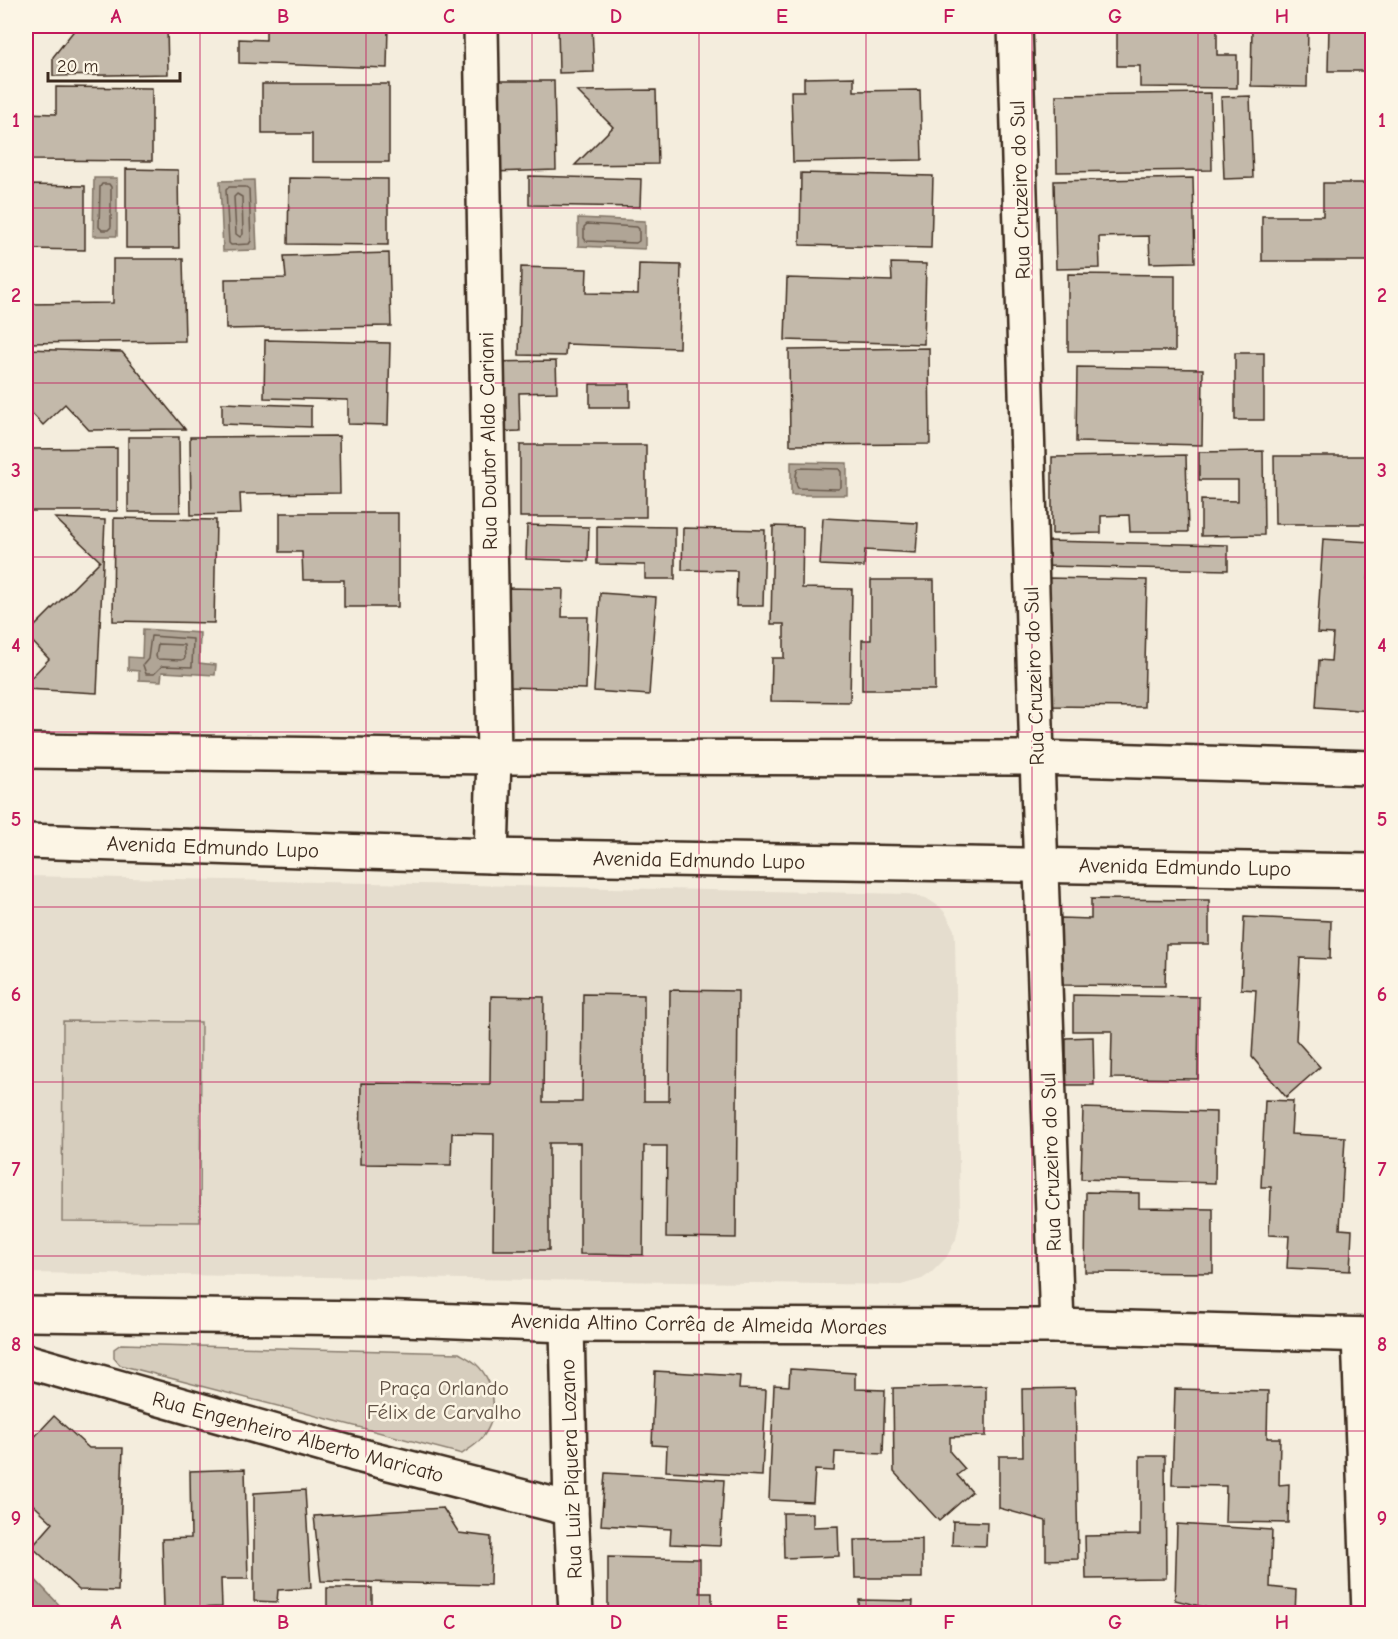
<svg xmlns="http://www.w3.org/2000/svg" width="1398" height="1639" font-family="'Comic Neue',sans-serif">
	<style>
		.built { fill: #e5ddce }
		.green { fill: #d6cdbd; stroke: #887c6e; stroke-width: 1.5 }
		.water { fill: #b0a596; stroke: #817466; stroke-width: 1.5 }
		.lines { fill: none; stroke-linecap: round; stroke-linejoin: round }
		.shore { stroke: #6a5b4e; stroke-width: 1.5 }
		.building { fill: #c3b9aa; stroke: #3b2a1e; stroke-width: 1.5 }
		.minor-casing { stroke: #3b2a1e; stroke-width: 38 }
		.minor { stroke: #fcf5e5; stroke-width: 33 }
		.grid { fill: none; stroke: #c2185b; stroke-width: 1.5; stroke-opacity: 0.55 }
		.labels { text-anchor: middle; stroke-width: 5; stroke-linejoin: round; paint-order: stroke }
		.street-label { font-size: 21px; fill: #3b2a1e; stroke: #fcf5e5 }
		.park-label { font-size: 21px; fill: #625346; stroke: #fcf5e5 }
		.neatline { fill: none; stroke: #c2185b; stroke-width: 2 }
		.grid-label { font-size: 20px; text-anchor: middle; font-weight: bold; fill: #c2185b }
	</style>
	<rect width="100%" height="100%" fill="#f4eddd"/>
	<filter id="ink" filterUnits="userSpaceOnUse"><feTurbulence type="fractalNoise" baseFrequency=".0167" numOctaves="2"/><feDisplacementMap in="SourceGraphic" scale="12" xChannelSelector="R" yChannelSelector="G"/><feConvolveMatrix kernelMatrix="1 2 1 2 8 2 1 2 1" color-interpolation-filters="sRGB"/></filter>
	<g filter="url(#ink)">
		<!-- built -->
		<path class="built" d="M26 876 909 894 926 898 940 907 946 914 954 930 955 938 960 1218 956 1239 946 1258 931 1273 922 1279 901 1285 26 1273Z"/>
		<!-- green -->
		<g class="green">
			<path d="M63 1021 201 1022 200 1222 62 1221Z"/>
			<path d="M121 1344 459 1353C464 1356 470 1359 475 1363 498 1384 500 1422 477 1443 473 1447 467 1450 462 1454L120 1365 114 1358V1349Z"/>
		</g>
		<!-- water -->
		<g class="water">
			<path d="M94 178H117V236H93Z"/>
			<path d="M254 180 257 250 223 251 220 181Z"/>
			<path d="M578 218 645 221V249L578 246Z"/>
			<path d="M791 462 847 463V495H791Z"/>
			<path d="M143 629 200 633 199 663 216 665 215 675 162 672 161 681 139 680V671L128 670V657L142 658Z"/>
			<path d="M28 1572 64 1610 60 1613H26V1574Z"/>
		</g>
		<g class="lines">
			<!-- shore -->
			<g class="shore">
				<path d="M102 184H109L111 187V227L108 230H102L99 227 100 187Z"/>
				<path d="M229 187H246L249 189 251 241 249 244 231 245 229 243 226 190Z"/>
				<path d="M237 194 242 197 243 234 240 237 236 234 234 197Z"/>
				<path d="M587 224 637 227 639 229V241L636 243 586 241 584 238V227Z"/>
				<path d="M799 468 839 469 841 472V487L838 489 798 488C795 484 795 472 799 468Z"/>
				<path d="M151 636 193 639 192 667 162 666 154 674H146L143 665 148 659Z"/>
				<path d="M158 644 184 645 185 658 182 660 157 659 156 656Z"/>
			</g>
		</g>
		<!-- building -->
		<g class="building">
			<path d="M76 26H167L168 74 53 76V57L76 28Z"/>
			<path d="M266 26H388L387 68 239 63V39L266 40Z"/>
			<path d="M558 26H592L594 72 559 73Z"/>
			<path d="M1117 26H1217V55H1237V88L1140 87V66H1117Z"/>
			<path d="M1252 26H1308L1307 87 1251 86Z"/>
			<path d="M1329 26H1372V71H1328Z"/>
			<path d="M854 77V91L920 90 922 160 793 162 791 91H804V78Z"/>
			<path d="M489 81H554L556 170 491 172Z"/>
			<path d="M262 84H389V162H312V134H262Z"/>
			<path d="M56 87 152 88V161L26 160V113L56 114Z"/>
			<path d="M656 90 658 164 575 165 613 127 577 91Z"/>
			<path d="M1211 93 1212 170 1057 172 1056 95Z"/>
			<path d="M1250 96 1253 178 1224 179 1221 97Z"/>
			<path d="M126 169 178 170 179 248H126Z"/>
			<path d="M801 173 933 176 931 248 800 245Z"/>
			<path d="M529 176 641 179 640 207 529 205Z"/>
			<path d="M289 178 388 179V245L288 244Z"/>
			<path d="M1193 178 1195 262 1150 263 1149 236 1099 237 1100 268 1056 269 1054 181Z"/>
			<path d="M1323 183H1372V261H1262V216H1323Z"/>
			<path d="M26 185 85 186V250L26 249Z"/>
			<path d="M389 253 391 326 226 329 225 279 286 278 284 256Z"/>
			<path d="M113 259H183L185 341 26 343V304L113 303Z"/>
			<path d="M891 263 926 264 924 344 785 340 787 278 892 281Z"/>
			<path d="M639 264 681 265 679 348 566 344 565 356 519 355 521 267 587 269 586 293 638 294Z"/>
			<path d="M1068 274 1175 275V351H1068Z"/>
			<path d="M265 340 390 343 388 425 348 424V400L264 398Z"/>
			<path d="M929 348 930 444 790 445 789 350Z"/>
			<path d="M26 349 122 352 185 429 89 430 65 404 43 425 26 407Z"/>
			<rect x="1235" y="353" width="29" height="67"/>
			<path d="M556 361 557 392 519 393 520 431 494 432 492 362Z"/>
			<path d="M1077 367 1203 369 1202 445 1076 442Z"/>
			<rect x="590" y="384" width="40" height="23"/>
			<path d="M222 403 311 406V427L222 424Z"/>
			<path d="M26 433H29V449L117 448V511H26Z"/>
			<path d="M339 436 340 493 240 494 241 514 191 515 190 437Z"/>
			<path d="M128 437H179L180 512H128Z"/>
			<rect x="520" y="445" width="126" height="72"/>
			<path d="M1263 451 1264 535 1201 536V500L1238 501V480H1199V452Z"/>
			<path d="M1186 455 1188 532H1130L1129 515 1101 516V533L1052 534V457Z"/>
			<path d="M1274 456H1372V524H1275Z"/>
			<path d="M280 513H398V607H344V580H303L302 552H280Z"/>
			<path d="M55 518 105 520 97 693 26 689V683L49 659 26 635 100 561Z"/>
			<path d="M114 518 216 520 214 623 113 621Z"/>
			<path d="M823 518 918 523 916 553 865 550 864 567 820 565Z"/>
			<path d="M527 525 589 527 588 561 526 559Z"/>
			<path d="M597 526 675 527V579H645V565L597 564Z"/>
			<path d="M773 526 803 527 802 588 852 589 850 702 771 701 772 658H784V624H771Z"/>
			<path d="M683 528 765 530 763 606H736L737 571 682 570Z"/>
			<path d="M1323 539 1371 542 1366 612H1372V711L1316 707 1319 660 1331 661 1333 634 1317 633Z"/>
			<path d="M1044 541 1228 545V570L1044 566Z"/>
			<path d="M1047 578 1147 580 1144 707 1045 706Z"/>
			<path d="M871 580H934L935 690H862V640H871Z"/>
			<path d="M508 588 563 589 562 617H588L586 689 505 687Z"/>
			<path d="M600 593 656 597 649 695 594 691Z"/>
			<path d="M1091 899 1209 900V944H1166L1165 986 1061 985V918L1091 919Z"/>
			<path d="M1244 917 1331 921 1330 959 1300 958 1296 1040 1320 1067 1286 1097 1252 1057 1256 990 1241 989Z"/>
			<path d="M670 990 738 991 736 1238 666 1237 667 1146H644L643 1255 580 1254V1143H549V1250H493L494 1134 452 1133 451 1165 360 1164 361 1083 490 1084 491 996 544 997 543 1102H582L583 994 644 995V1101H669Z"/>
			<path d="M1073 995 1199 997 1198 1079 1111 1078 1112 1031H1073Z"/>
			<path d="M1093 1037 1094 1085H1066V1038Z"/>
			<path d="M1265 1100 1293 1101 1291 1134 1345 1137 1340 1229 1352 1230 1350 1271 1287 1268 1289 1236 1269 1235 1271 1187H1261Z"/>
			<path d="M1083 1108 1216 1112 1215 1183 1081 1179Z"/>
			<path d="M1086 1192 1139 1193V1208L1213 1209V1273L1085 1272Z"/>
			<path d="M790 1369 855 1373V1389L885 1390 883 1454 835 1452 834 1471 815 1470 813 1502 769 1500 774 1385 789 1386Z"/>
			<path d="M655 1371 740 1376 739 1389 766 1390 762 1476 666 1471 667 1446 652 1445Z"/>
			<path d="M986 1386V1436L950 1437V1452L965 1469 957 1475 972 1492 939 1521 894 1472 893 1388Z"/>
			<path d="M1075 1388 1078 1559 1046 1560V1521L999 1508V1456H1023L1022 1389Z"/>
			<path d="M1175 1389 1268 1391 1267 1438H1280L1279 1485 1289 1484 1288 1523 1225 1522 1226 1486 1172 1485Z"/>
			<path d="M54 1416 89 1448H123L118 1591 79 1590 32 1547 53 1523 26 1498V1446Z"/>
			<path d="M1140 1456H1165L1166 1578 1086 1579 1085 1536 1140 1535Z"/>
			<path d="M245 1469 248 1579H221L222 1607 164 1609 162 1539 191 1538 190 1471Z"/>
			<path d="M605 1473 724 1480 720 1546 670 1544 671 1529 601 1525Z"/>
			<path d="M305 1490 311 1588 278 1590 277 1602 254 1601V1493Z"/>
			<path d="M443 1508 459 1533 491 1537 490 1585 321 1581 314 1516Z"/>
			<path d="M783 1513H813V1527L838 1526 839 1556 784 1558Z"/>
			<path d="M953 1521 987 1522 986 1546 952 1545Z"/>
			<path d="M1177 1524 1272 1530 1270 1587 1296 1590 1295 1614H1232L1175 1600Z"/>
			<path d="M922 1539V1578H855L854 1540Z"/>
			<path d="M608 1557 700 1559V1593H712V1614H608Z"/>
			<rect x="327" y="1588" width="45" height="26"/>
			<path d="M859 1600 913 1601 912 1614H859Z"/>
		</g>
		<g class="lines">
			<defs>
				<g id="minor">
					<path d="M481 26 494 757 491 856"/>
					<path d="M1015 26 1037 758 1057 1326"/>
					<path d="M26 751 494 757 1037 758 1372 768"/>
					<path d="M26 841 491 856 1372 871"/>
					<path d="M26 1314 377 1318 567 1325 1057 1326 1372 1335"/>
					<path d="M567 1325 571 1509 576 1614"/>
					<path d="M1359 1335 1369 1614"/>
					<path d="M26 1361 354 1454 571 1509"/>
				</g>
			</defs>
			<!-- minor casing -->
			<use href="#minor" class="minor-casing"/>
			<!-- minor -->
			<use href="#minor" class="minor"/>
		</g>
	</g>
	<!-- grid -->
	<path class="grid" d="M200 26V1614M366 26V1614M532 26V1614M699 26V1614M866 26V1614M1032 26V1614M1198 26V1614M26 208H1372M26 383H1372M26 557H1372M26 732H1372M26 907H1372M26 1082H1372M26 1256H1372M26 1431H1372"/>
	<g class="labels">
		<!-- street labels -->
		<g class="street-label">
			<text transform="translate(1020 190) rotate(-92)" y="7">Rua Cruzeiro do Sul</text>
			<text transform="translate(488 441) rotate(-91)" y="7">Rua Doutor Aldo Cariani</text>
			<text transform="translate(1034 676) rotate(-92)" y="7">Rua Cruzeiro do Sul</text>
			<text transform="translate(213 847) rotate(2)" y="7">Avenida Edmundo Lupo</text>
			<text transform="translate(699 860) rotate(1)" y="7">Avenida Edmundo Lupo</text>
			<text transform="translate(1185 867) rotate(1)" y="7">Avenida Edmundo Lupo</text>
			<text transform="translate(1051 1162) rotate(-92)" y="7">Rua Cruzeiro do Sul</text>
			<text transform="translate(699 1324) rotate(1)" y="7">Avenida Altino Corrêa de Almeida Moraes</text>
			<text transform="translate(298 1437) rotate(15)" y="7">Rua Engenheiro Alberto Maricato</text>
			<text transform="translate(571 1469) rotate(-92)" y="7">Rua Luiz Piquera Lozano</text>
		</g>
		<!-- park labels -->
		<g class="park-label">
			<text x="444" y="1395">Praça Orlando<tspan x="444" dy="24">Félix de Carvalho</tspan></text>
		</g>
	</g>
	<!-- margin -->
	<rect width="1398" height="1639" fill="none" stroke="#fcf5e5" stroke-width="66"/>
	<!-- scale -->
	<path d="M48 72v9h132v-9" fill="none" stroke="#3b2a1e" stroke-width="3"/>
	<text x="57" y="72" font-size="18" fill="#3b2a1e" stroke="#fcf5e5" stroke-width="4.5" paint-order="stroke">20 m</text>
	<rect x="33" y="33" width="1332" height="1573" class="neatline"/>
	<g class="grid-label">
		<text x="116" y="23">A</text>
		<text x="283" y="23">B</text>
		<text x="449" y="23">C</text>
		<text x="616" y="23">D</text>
		<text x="782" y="23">E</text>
		<text x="949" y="23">F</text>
		<text x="1115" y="23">G</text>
		<text x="1282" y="23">H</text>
		<text x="16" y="127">1</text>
		<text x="1382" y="127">1</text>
		<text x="16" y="302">2</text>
		<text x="1382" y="302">2</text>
		<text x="16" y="477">3</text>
		<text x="1382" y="477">3</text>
		<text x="16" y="652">4</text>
		<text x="1382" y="652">4</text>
		<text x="16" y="826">5</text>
		<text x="1382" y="826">5</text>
		<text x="16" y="1001">6</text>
		<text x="1382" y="1001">6</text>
		<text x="16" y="1176">7</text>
		<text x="1382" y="1176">7</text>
		<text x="16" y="1351">8</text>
		<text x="1382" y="1351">8</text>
		<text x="16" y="1525">9</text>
		<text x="1382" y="1525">9</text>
		<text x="116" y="1629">A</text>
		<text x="283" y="1629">B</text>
		<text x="449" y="1629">C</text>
		<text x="616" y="1629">D</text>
		<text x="782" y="1629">E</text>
		<text x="949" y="1629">F</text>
		<text x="1115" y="1629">G</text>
		<text x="1282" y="1629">H</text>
	</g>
</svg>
